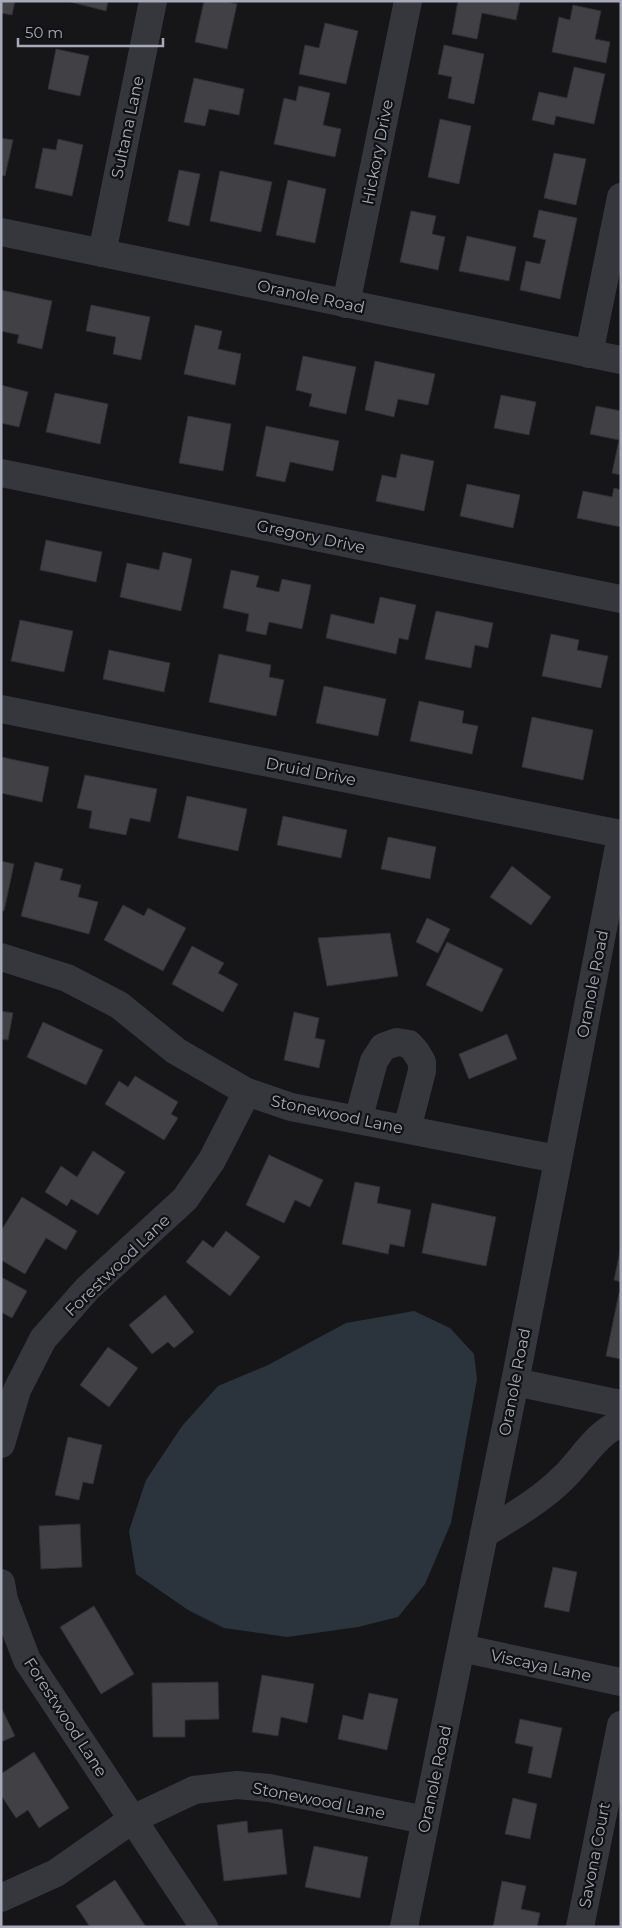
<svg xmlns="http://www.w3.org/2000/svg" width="622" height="1928" font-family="Montserrat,sans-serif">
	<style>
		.water { fill: #2b343c }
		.building { fill: #404045; stroke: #303034 }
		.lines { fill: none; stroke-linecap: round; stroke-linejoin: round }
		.minor { stroke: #36373d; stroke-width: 28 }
		.labels { text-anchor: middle; stroke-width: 4.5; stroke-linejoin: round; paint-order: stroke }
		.street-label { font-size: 16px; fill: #a7abb9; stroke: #111113 }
	</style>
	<rect width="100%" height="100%" fill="#161618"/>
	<!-- water -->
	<path class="water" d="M414 1311 450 1328 474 1354 477 1379 451 1523 425 1584 398 1617 358 1627 287 1637 224 1628 188 1610 136 1574 129 1531 146 1480 182 1426 218 1386 268 1365 346 1323Z"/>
	<!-- building -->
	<g class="building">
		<path d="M1 1H15L12 15 1 13Z"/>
		<path d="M67 1H108L106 11Z"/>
		<path d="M204 1H225L237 4 227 49 195 42Z"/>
		<path d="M458 1H520L516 20 482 13 477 39 452 34Z"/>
		<path d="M573 5 601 11 595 39 610 42 606 63 552 52 559 17 570 20Z"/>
		<path d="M325 23 358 31 346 84 299 74 305 45 319 48Z"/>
		<path d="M444 45 484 54 474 104 448 98 452 77 438 74Z"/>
		<path d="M56 49 89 56 80 96 48 89Z"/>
		<path d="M574 67 605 74 594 124 556 116 554 125 532 120 539 92 567 98Z"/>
		<path d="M194 78 244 89 239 115 209 109 205 126 184 122Z"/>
		<path d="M299 86 330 93 323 125 341 129 335 157 274 144 284 98 296 101Z"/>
		<path d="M440 119 471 126 459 184 428 177Z"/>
		<path d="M1 138 13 140 5 176 1 175Z"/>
		<path d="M58 139 83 145 72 196 35 188 43 148 56 150Z"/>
		<path d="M554 153 586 159 576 205 544 198Z"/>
		<path d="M179 170 200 174 189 226 168 221Z"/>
		<path d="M220 171 272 182 261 232 210 221Z"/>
		<path d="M288 180 326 189 315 243 276 235Z"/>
		<path d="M539 210 577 218 560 299 520 290 526 261 540 264 546 240 533 237Z"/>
		<path d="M411 211 436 216 432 234 445 237 438 270 400 262Z"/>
		<path d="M467 236 516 247 509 281 459 271Z"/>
		<path d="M1 290 52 301 42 349 17 343 19 335 1 331Z"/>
		<path d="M91 305 150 317 141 360 113 354 116 337 86 331Z"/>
		<path d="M195 325 222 331 218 349 241 354 235 385 184 374Z"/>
		<path d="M303 356 356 367 346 414 309 406 312 394 296 390Z"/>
		<path d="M375 361 435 374 428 405 398 399 394 417 365 410Z"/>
		<path d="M1 385 28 392 19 427 1 423Z"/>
		<path d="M55 393 108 404 100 444 46 432Z"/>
		<path d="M501 395 536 402 529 435 494 428Z"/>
		<path d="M596 406 621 411V475L612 473 619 440 590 434Z"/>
		<path d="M188 416 231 424 223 471 179 463Z"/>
		<path d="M266 426 339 441 333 471 290 462 285 482 256 476Z"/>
		<path d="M401 454 434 461 424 511 376 501 382 475 396 478Z"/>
		<path d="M467 484 520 495 513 528 460 516Z"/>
		<path d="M614 488 621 490V527L577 518 583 491 612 497Z"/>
		<path d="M46 540 102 552 96 582 40 570Z"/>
		<path d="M163 552 192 559 181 611 120 597 127 563 159 570Z"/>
		<path d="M231 570 259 576 256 587 279 592 282 579 311 585 302 629 269 622 266 635 246 631 249 614 223 608Z"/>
		<path d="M380 597 416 605 408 640 399 638 396 654 326 638 331 614 374 624Z"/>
		<path d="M436 611 493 623 488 648 475 645 471 668 425 659Z"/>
		<path d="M20 620 73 631 64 672 11 661Z"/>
		<path d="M551 634 579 640 577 650 608 656 601 688 542 676Z"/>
		<path d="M109 650 170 663 164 692 103 679Z"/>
		<path d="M219 654 271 665 269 677 284 680 276 716 209 702Z"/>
		<path d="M324 686 386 699 378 736 316 723Z"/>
		<path d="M419 701 464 711 462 723 478 726 472 754 410 741Z"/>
		<path d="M532 717 593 730 583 780 522 767Z"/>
		<path d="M1 757 49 767 42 802 1 793Z"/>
		<path d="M85 775 157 789 150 822 130 818 126 835 89 828 92 811 77 808Z"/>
		<path d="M187 796 247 809 238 851 178 838Z"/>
		<path d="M283 816 347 830 341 858 277 845Z"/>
		<path d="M388 837 436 847 430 879 381 869Z"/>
		<path d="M1 861 14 864 4 911 1 910Z"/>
		<path d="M35 862 63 869 60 880 81 885 78 897 98 902 89 934 21 916Z"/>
		<path d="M512 866 551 897 531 925 490 897Z"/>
		<path d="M123 905 144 916 148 908 186 928 163 971 104 940Z"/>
		<path d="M427 918 450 929 438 953 416 942Z"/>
		<path d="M390 933 398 976 327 986 318 938Z"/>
		<path d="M447 942 503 969 482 1012 426 985Z"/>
		<path d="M192 946 224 963 218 973 238 984 223 1012 172 984Z"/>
		<path d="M1 1011 13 1013 8 1040 1 1039Z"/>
		<path d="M294 1012 319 1018 315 1038 325 1040 319 1068 284 1060Z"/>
		<path d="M43 1022 103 1050 86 1085 27 1057Z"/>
		<path d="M507 1034 517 1059 469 1079 459 1054Z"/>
		<path d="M135 1076 178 1102 171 1114 178 1118 164 1140 105 1104 119 1081 128 1087Z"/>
		<path d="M93 1151 125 1172 98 1215 71 1199 67 1206 45 1192 61 1166 77 1177Z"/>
		<path d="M269 1155 323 1180 310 1207 295 1200 284 1223 246 1205Z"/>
		<path d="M355 1182 380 1187 377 1203 411 1210 404 1247 390 1244 388 1254 342 1244Z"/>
		<path d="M22 1197 77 1231 66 1250 46 1238 25 1274 1 1260V1231Z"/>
		<path d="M432 1203 496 1217 486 1266 422 1253Z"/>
		<path d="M226 1231 260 1257 230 1296 186 1262 203 1240 213 1248Z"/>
		<path d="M621 1247V1282L614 1280Z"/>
		<path d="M1 1277 27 1291 12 1318 1 1312Z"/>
		<path d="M619 1293 621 1294V1359L606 1356Z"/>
		<path d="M165 1295 194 1332 174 1348 168 1342 152 1354 129 1325Z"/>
		<path d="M108 1347 138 1368 109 1407 80 1385Z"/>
		<path d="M68 1437 102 1445 93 1484 83 1482 79 1500 55 1495Z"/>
		<path d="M80 1524 82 1567 41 1569 39 1526Z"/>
		<path d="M553 1567 577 1572 569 1612 544 1607Z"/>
		<path d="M94 1606 134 1674 101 1694 60 1627Z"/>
		<path d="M262 1675 314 1684 307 1723 281 1717 278 1736 252 1732Z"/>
		<path d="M218 1682 219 1719 185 1720V1737H153L152 1683Z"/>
		<path d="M369 1693 398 1699 387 1750 338 1739 343 1715 363 1720Z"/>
		<path d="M1 1707 15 1736 1 1742Z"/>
		<path d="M520 1719 562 1728 551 1778 528 1773 533 1747 515 1743Z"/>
		<path d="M34 1752 69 1808 39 1828 28 1810 16 1818 1 1795V1774Z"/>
		<path d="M513 1798 537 1804 530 1839 505 1834Z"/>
		<path d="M247 1821 248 1833 282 1829 287 1874 224 1881 217 1825Z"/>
		<path d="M314 1846 368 1857 360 1898 305 1887Z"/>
		<path d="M115 1880 146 1927H90L76 1906Z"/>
		<path d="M502 1881 526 1886 521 1909 540 1913 537 1927H493Z"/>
	</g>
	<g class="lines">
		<!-- minor -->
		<g class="minor">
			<path d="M1 232 621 360"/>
			<path d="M102 253 153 1"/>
			<path d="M346 304 408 1"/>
			<path d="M589 354 621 197"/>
			<path d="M1 473 621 599"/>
			<path d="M1 709 621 834"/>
			<path d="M1 957 67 978 119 1005 176 1051 247 1092 291 1107 557 1159"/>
			<path d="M358 1120 374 1061 383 1047 397 1042 409 1044 416 1052 422 1062V1071L407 1129"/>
			<path d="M515 1382 621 1404"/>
			<path d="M1 1444 17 1390 43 1339 87 1289 185 1199 212 1160 247 1092"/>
			<path d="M484 1534C511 1517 540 1501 563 1478 582 1460 596 1433 621 1423"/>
			<path d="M1 1583 4 1600 27 1660 204 1927"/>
			<path d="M461 1648 621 1682"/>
			<path d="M1 1898 56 1873 133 1819 194 1790 237 1785 269 1788 425 1820"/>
			<path d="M404 1927 515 1382 621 836"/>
			<path d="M580 1927 621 1725"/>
		</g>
	</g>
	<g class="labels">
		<!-- street labels -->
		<g class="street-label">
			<text transform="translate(127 127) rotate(-78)" y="6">Sultana Lane</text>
			<text transform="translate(377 152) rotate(-79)" y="6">Hickory Drive</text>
			<text transform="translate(311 296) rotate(12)" y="6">Oranole Road</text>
			<text transform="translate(311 536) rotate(12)" y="6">Gregory Drive</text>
			<text transform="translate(311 771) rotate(11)" y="6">Druid Drive</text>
			<text transform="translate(592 984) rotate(-79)" y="6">Oranole Road</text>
			<text transform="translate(337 1114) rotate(12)" y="6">Stonewood Lane</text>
			<text transform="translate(117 1265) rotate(-44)" y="6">Forestwood Lane</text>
			<text transform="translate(514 1382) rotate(-79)" y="6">Oranole Road</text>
			<text transform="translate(541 1665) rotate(12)" y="6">Viscaya Lane</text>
			<text transform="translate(66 1717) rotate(57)" y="6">Forestwood Lane</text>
			<text transform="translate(434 1779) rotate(-78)" y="6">Oranole Road</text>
			<text transform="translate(319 1800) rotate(11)" y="6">Stonewood Lane</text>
			<text transform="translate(594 1855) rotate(-79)" y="6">Savona Court</text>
		</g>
	</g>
	<!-- border -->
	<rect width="622" height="1928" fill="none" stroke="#a7abb9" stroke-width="5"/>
	<!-- scale -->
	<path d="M18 38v8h145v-8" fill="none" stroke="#a7abb9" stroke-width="2.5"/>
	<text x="25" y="38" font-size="15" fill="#a7abb9" stroke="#111113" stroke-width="4" paint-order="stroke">50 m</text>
</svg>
